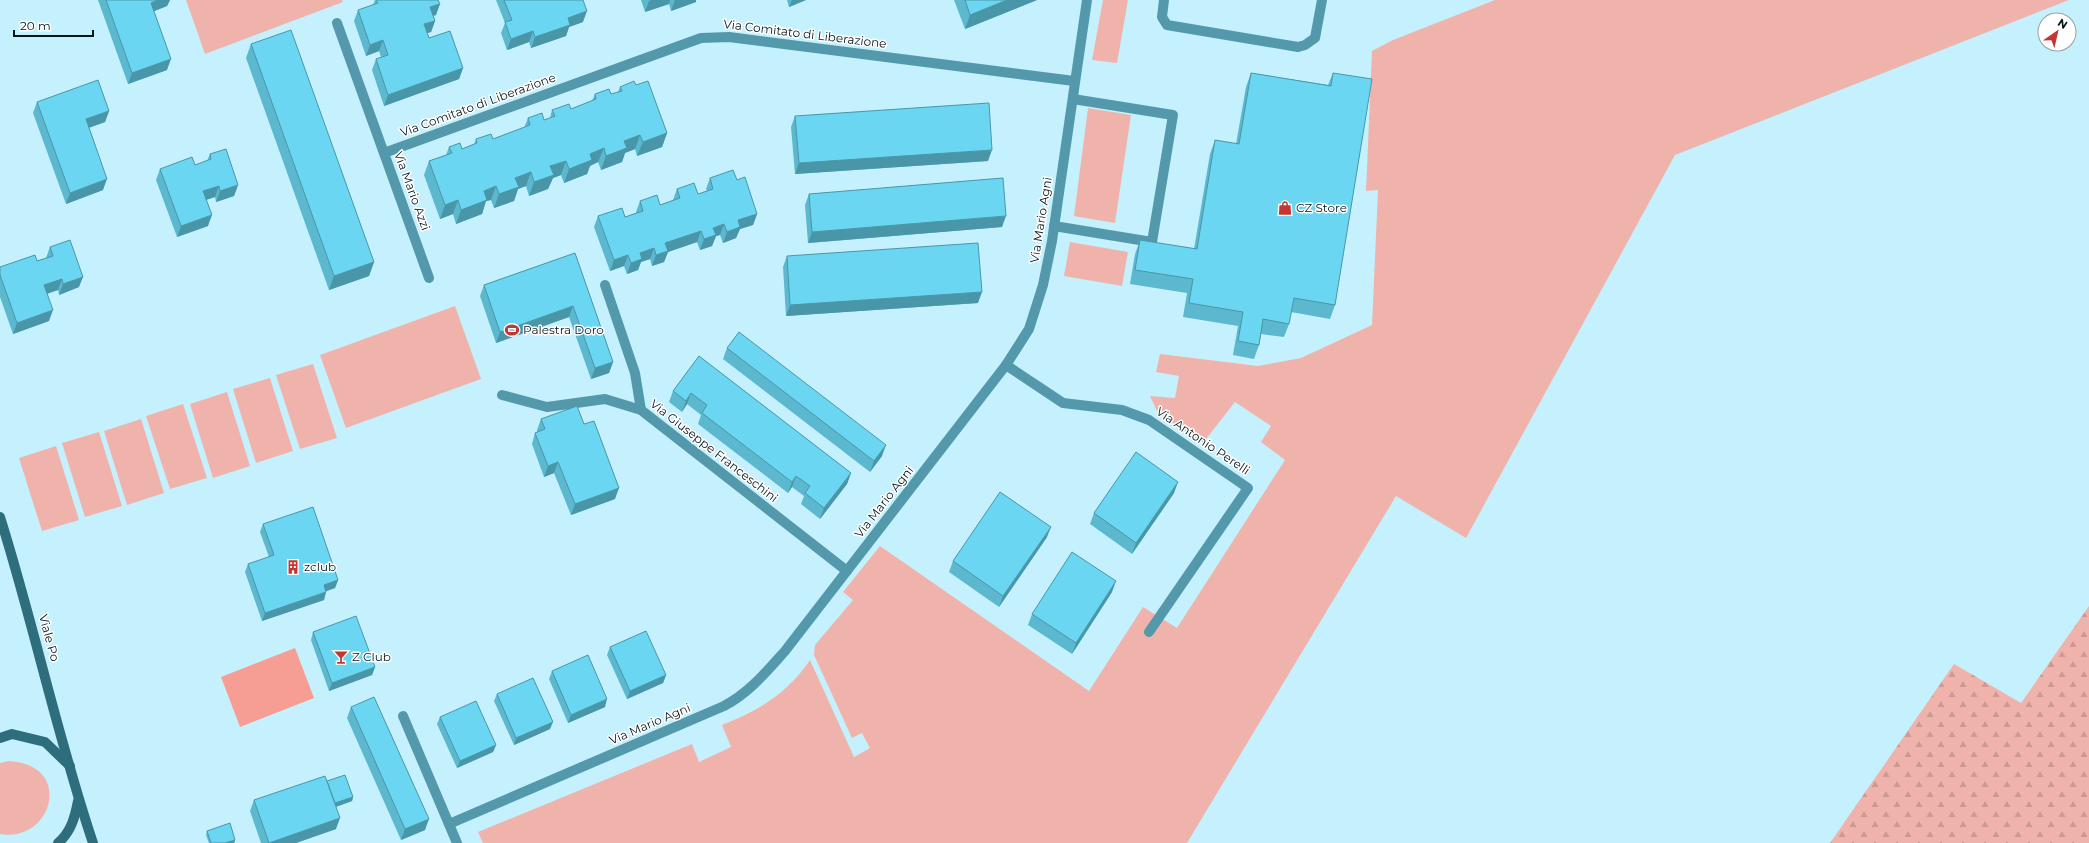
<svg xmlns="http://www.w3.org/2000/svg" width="2089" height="843" font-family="Montserrat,sans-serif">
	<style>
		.green { fill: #f0b3ab }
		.forest { fill: url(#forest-firs) }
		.water { fill: #f69e94 }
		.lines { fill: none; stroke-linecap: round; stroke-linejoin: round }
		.lane { stroke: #5499ab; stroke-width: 10 }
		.street { stroke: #5499ab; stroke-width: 10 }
		.secondary { stroke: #2e6d7c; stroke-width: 10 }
		.wall { fill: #5bb8cf }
		.shaded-wall { fill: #4a96a9 }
		.building { fill: #6ad6f1; stroke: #4a96a9 }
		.labels { text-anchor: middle; stroke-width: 3; stroke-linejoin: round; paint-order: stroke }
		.street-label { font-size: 12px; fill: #06161a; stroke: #fff }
		.poi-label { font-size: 12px; fill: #06161a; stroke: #fff; text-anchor: start }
	</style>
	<defs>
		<pattern id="forest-firs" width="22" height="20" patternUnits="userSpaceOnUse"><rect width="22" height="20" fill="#f0b3ab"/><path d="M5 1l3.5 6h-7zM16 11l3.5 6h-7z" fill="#cc9993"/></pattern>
	</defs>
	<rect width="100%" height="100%" fill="#c5f1fe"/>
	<!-- green -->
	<g class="green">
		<path d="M186 0H342L343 2 205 54Z"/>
		<path d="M1103 0H1128L1117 63 1092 60Z"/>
		<path d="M1495 0H2069L1675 155 1466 538 1396 496 1187 843H483L478 832 692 744 699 762 731 747 722 725C759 710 787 694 810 660L854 757 870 748 862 733 852 738 814 655 815 645 853 600 843 592 880 546 1089 691 1143 607 1177 628 1285 460 1261 442 1271 426 1235 402 1203 443 1158 413 1150 396 1175 398 1179 376 1156 372 1160 354 1258 366 1301 358 1372 325 1378 190 1366 191 1372 51 1393 40Z"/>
		<path d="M1088 108 1131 115 1115 223 1074 216Z"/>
		<path d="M1070 242 1128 252 1122 286 1064 276Z"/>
		<path d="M455 306 481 379 346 428 320 355Z"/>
		<path d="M313 364 337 438 300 449 276 375Z"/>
		<path d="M270 378 293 451 256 463 233 389Z"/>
		<path d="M227 392 250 466 213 478 190 404Z"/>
		<path d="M183 404 207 478 170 489 146 416Z"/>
		<path d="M141 419 164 493 127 505 104 431Z"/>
		<path d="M99 432 122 506 85 517 62 443Z"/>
		<path d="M56 446 79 520 42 531 19 458Z"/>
		<path d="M9 761C75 765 52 843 0 834V763Z"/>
	</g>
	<!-- forest -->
	<path class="forest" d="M2089 606V843H1830L1954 664 2021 703Z"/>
	<!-- water -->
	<path class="water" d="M295 648 314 698 240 727 221 677Z"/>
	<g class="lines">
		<!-- lane -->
		<path class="lane" d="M1054 226 1152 242 1173 115 1073 99"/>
		<!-- street -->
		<g class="street">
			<path d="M1164 0 1162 17 1167 25 1298 47 1305 45 1315 38 1322 0"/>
			<path d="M337 23 429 278"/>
			<path d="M384 153 701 38 729 37 1074 81"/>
			<path d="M605 285 635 373 641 410"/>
			<path d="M1006 365 1063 403 1122 410 1149 420 1248 488 1149 632"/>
			<path d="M502 395 547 407 605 399 641 410 847 571"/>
			<path d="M403 716 457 843"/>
			<path d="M449 824 724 706C749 693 766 672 785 651L1006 365 1029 329 1043 285 1052 241 1087 0"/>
		</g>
		<!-- secondary -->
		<g class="secondary">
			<path d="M0 517C34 625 57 736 93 843"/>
			<path d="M0 738 12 734 45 742 70 766"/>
			<path d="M58 843C71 832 75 817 78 801"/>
		</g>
	</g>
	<!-- wall -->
	<g class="wall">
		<path d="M98 0H170L167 6 154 11 167 70 128 84Z"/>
		<path d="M375 0H438L436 15 433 16 435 21 431 32 427 33 429 38 463 68 459 79 384 106 372 70 376 59 381 57 379 51 366 56 354 21 358 10 373 5Z"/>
		<path d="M496 0H583V22L569 27 566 36 531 48 529 42 507 50 501 33 505 23Z"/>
		<path d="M641 0H696V2L671 11 669 4 645 12Z"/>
		<path d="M787 0H806L789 7Z"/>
		<path d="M954 0H1037L965 29Z"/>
		<path d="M251 44 374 262 369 276 329 290 246 58Z"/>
		<path d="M1251 73 1328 85 1333 73 1335 305 1330 319 1291 312 1289 324 1284 337 1261 334 1259 345 1254 359 1233 355 1238 326 1183 317 1187 293 1130 284 1135 254 1140 240 1194 249 1210 154 1215 140 1236 144 1246 87Z"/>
		<path d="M636 85 667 133 662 147 637 156 635 149 625 153 622 162 601 170 598 162 590 166 587 174 564 183 561 175 553 178 548 189 529 196 526 186 518 189 514 201 494 208 491 200 486 201 482 214 456 224 453 214 440 219 424 175 429 161 446 155 449 147 462 149 474 144 476 139H493L524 128 528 118 544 120 550 118 552 110 571 109 592 101 595 94H611L618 92 620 87Z"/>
		<path d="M37 102 109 111 105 122 89 128 103 190 66 204 33 113Z"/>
		<path d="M795 116 988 161 795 174 791 127Z"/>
		<path d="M210 154 238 185 234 196 216 202 215 197 206 200 208 226 177 237 156 180 160 169 195 165 207 161Z"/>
		<path d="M710 178 737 180 757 214 753 225 740 229 736 238 723 243 720 235 716 236 712 246 700 250 697 242 668 252 664 262 652 266 650 259 641 262 638 270 627 274 624 266 610 271 594 227 598 216 625 217 636 213V212L640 201 660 205 673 200 677 189 698 194 707 191 706 189Z"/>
		<path d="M809 194 1002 227 808 243 805 205Z"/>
		<path d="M50 247 79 287 59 295 58 290 47 294 49 321 13 334 0 297V267L37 261 46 258Z"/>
		<path d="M575 253 613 362 609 373 591 379 569 317 496 343 480 296 484 285Z"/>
		<path d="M787 256 978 303 786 316 783 267Z"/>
		<path d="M727 348 882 456 870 472 723 359Z"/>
		<path d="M699 356 851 473 847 484 820 519 801 504 804 496 792 487 788 493 698 424 701 415 687 404 682 412 669 402 673 391Z"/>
		<path d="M541 419 584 424 615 499 571 515 554 473 544 477 532 444 535 433 537 432V430Z"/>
		<path d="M1174 493 1132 554 1090 524 1094 513Z"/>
		<path d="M263 524 338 580 335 588 326 591 324 600 262 621 245 572 248 564 269 557 260 532Z"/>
		<path d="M1047 537 999 607 949 572 953 561Z"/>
		<path d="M1112 592 1072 654 1028 625 1032 614Z"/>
		<path d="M313 632 375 667 372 675 329 691 311 640Z"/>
		<path d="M610 647 666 675 663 683 627 699 607 655Z"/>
		<path d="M552 671 605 707 568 723 549 679Z"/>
		<path d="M497 694 550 729 514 745 494 701Z"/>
		<path d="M351 707 425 830 401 840 347 718Z"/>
		<path d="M440 717 496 745 493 752 457 768 437 724Z"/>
		<path d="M327 781 353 797 352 801 336 807V829L296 843H261L250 811 254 800Z"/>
		<path d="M207 831 235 840 234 843H209L206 835Z"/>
	</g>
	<!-- shaded-wall -->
	<g class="shaded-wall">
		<path d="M158 0H170L167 6 147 14 151 3Z"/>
		<path d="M651 0H670L669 4 645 12 649 1Z"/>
		<path d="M675 0H696V2L671 11Z"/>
		<path d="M792 0H806L789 7Z"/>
		<path d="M1007 0H1037L965 29 970 15Z"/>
		<path d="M440 4 436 15 426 18 430 7Z"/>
		<path d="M587 11 583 22 569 27 566 36 531 48 535 37 568 18Z"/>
		<path d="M435 21 431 32 420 35 424 24Z"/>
		<path d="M533 31 529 42 507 50 511 39Z"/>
		<path d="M383 40 379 51 366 56 370 45Z"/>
		<path d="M171 59 167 70 128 84 132 73Z"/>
		<path d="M463 68 459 79 384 106 388 95Z"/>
		<path d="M109 111 105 122 82 130 86 119Z"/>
		<path d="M667 133 662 147 637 156 643 142Z"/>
		<path d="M640 135 635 149 625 153 622 162 601 170 606 156 624 141Z"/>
		<path d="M604 148 598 162 590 166 587 174 564 183 569 169 590 154Z"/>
		<path d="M992 150 988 161 795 174 799 163Z"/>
		<path d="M566 161 561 175 553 178 548 189 529 196 534 182 550 166Z"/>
		<path d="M531 172 526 186 518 189 514 201 494 208 499 194 515 178Z"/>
		<path d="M107 179 103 190 66 204 70 193Z"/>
		<path d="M238 185 234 196 216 202 220 191Z"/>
		<path d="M219 186 215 197 199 202 203 191Z"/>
		<path d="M496 186 491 200 486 201 482 214 456 224 461 210 484 191Z"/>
		<path d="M458 200 453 214 440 219 445 205Z"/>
		<path d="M757 214 753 225 740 229 736 238 723 243 727 232 738 220Z"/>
		<path d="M212 215 208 226 177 237 181 226Z"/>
		<path d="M1006 216 1002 227 808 243 812 232Z"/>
		<path d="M724 224 720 235 716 236 712 246 700 250 704 239 713 228Z"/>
		<path d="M701 231 697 242 668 252 664 262 652 266 656 255 665 243Z"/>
		<path d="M654 248 650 259 641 262 638 270 627 274 631 263 640 253Z"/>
		<path d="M628 255 624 266 610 271 614 260Z"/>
		<path d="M374 262 369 276 329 290 334 276Z"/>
		<path d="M83 277 79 287 59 295 63 284Z"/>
		<path d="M62 279 58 290 40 296 44 285Z"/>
		<path d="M982 292 978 303 786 316 790 305Z"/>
		<path d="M573 306 569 317 496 343 500 332Z"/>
		<path d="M53 310 49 321 13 334 17 323Z"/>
		<path d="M613 362 609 373 591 379 595 368Z"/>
		<path d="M691 393 687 404 682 412 686 401Z"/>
		<path d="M886 445 882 456 870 472 874 461Z"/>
		<path d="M558 462 554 473 544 477 548 466Z"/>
		<path d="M851 473 847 484 820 519 824 508Z"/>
		<path d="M796 476 792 487 788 493 792 482Z"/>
		<path d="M1178 482 1174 493 1132 554 1136 543Z"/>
		<path d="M619 488 615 499 571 515 575 504Z"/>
		<path d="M1051 527 1047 537 999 607 1003 596Z"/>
		<path d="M338 580 335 588 321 593 324 585Z"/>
		<path d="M1116 581 1112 592 1072 654 1076 643Z"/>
		<path d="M326 592 324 600 262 621 265 613Z"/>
		<path d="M375 667 372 675 329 691 332 683Z"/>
		<path d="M666 675 663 683 627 699 630 691Z"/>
		<path d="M607 699 605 707 568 723 571 715Z"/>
		<path d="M553 722 550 729 514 745 516 738Z"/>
		<path d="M496 745 493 752 457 768 460 761Z"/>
		<path d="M353 797 352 801 329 809 331 805Z"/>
		<path d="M340 818 336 829 296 843H269Z"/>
		<path d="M429 819 425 830 401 840 405 829Z"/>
		<path d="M235 840 234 843H225Z"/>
	</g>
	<!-- building -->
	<g class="building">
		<path d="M106 0H158L151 3 171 59 132 73Z"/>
		<path d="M376 0H438L440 4 430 7 435 21 424 24 429 38 450 31 463 68 388 95 376 59 388 55 383 40 370 45 358 10 378 3Z"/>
		<path d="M504 0H583L587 11 568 18 570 25 535 37 533 31 511 39 505 22 512 20Z"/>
		<path d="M965 0H1007L970 15Z"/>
		<path d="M291 30 374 262 334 276 251 44Z"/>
		<path d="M1251 73 1331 86 1333 73 1372 79 1335 305 1294 298 1289 324 1263 319 1259 345 1238 341 1243 312 1189 303 1193 279 1135 270 1140 240 1197 249 1215 140 1239 144Z"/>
		<path d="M98 80 109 111 86 119 107 179 70 193 37 102Z"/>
		<path d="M634 81 636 85 648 81 667 133 643 142 640 135 624 141 627 148 606 156 604 148 590 154 592 160 569 169 566 161 550 166 554 175 534 182 531 172 515 178 519 187 499 194 496 186 484 191 487 200 461 210 458 200 445 205 429 161 452 153 449 147 460 143 462 149 477 143 476 139 491 134 493 139 530 125 528 118 542 113 544 120 555 116 552 110 569 104 571 109 596 99 595 94 609 89 611 94 622 91 620 87Z"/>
		<path d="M989 103 992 150 799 163 795 116Z"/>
		<path d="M226 149 238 185 220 191 219 186 203 191 212 215 181 226 160 169 192 157 195 165 211 159 210 154Z"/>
		<path d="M733 170 737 180 745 177 757 214 738 220 740 227 727 232 724 224 713 228 716 235 704 239 701 231 665 243 668 251 656 255 654 248 640 253 642 259 631 263 628 255 614 260 598 216 622 208 625 217 643 211 640 201 657 195 660 205 680 198 677 189 694 183 698 194 713 189 710 178Z"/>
		<path d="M1003 178 1006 216 812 232 809 194Z"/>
		<path d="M70 240 83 277 63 284 62 279 44 285 53 310 17 323 0 275V267L35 255 37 261 53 256 50 247Z"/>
		<path d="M978 243 982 292 790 305 787 256Z"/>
		<path d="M575 253 613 362 595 368 573 306 500 332 484 285Z"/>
		<path d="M739 332 886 445 874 461 727 348Z"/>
		<path d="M699 356 851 473 824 508 805 493 810 486 796 476 792 482 702 413 707 405 691 393 686 401 673 391Z"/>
		<path d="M577 406 584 424 594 421 619 488 575 504 558 462 548 466 535 433 545 429 541 419Z"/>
		<path d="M1136 452 1178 482 1136 543 1094 513Z"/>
		<path d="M1000 492 1051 527 1003 596 953 561Z"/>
		<path d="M313 507 338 580 324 585 326 592 265 613 248 564 274 555 263 524Z"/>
		<path d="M1072 552 1116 581 1076 643 1032 614Z"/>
		<path d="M356 616 375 667 332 683 313 632Z"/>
		<path d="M646 631 666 675 630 691 610 647Z"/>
		<path d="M588 655 607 699 571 715 552 671Z"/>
		<path d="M533 678 553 722 516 738 497 694Z"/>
		<path d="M374 697 429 819 405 829 351 707Z"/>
		<path d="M476 701 496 745 460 761 440 717Z"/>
		<path d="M345 775 353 797 335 803 327 781Z"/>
		<path d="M325 776 340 818 269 843 254 800Z"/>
		<path d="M230 823 235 840 225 843H211L207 831Z"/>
	</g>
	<!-- icons -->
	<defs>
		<symbol id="shop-bare" viewBox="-9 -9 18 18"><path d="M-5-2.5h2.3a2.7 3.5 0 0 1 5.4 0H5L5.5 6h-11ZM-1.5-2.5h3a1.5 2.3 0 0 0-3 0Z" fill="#c43631" stroke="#fff" stroke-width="2.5" paint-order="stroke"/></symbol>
		<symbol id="stadium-bare" viewBox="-9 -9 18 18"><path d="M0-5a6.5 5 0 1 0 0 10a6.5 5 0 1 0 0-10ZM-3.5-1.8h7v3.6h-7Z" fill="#c43631" stroke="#fff" stroke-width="2.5" paint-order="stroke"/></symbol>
		<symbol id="building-bare" viewBox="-9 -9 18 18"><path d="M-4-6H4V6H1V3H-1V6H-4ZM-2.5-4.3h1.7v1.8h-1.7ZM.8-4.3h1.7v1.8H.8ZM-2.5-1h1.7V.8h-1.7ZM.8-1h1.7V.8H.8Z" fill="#c43631" stroke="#fff" stroke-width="2.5" paint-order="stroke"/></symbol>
		<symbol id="bar-bare" viewBox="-9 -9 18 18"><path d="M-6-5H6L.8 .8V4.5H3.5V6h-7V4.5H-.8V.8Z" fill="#c43631" stroke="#fff" stroke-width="2.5" paint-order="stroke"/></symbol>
	</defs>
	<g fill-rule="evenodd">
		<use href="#shop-bare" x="1275" y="198" width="20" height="20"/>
		<use href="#stadium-bare" x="502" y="320" width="20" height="20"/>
		<use href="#building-bare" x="283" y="557" width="20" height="20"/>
		<use href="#bar-bare" x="331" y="647" width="20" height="20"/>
	</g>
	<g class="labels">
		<!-- street labels -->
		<g class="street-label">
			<text transform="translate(805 34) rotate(7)" y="4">Via Comitato di Liberazione</text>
			<text transform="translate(478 105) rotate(-20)" y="4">Via Comitato di Liberazione</text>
			<text transform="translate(412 191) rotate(70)" y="4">Via Mario Azzi</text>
			<text transform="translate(1041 220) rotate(-81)" y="4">Via Mario Agni</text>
			<text transform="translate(1203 441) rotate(34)" y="4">Via Antonio Perelli</text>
			<text transform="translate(714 451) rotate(38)" y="4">Via Giuseppe Franceschini</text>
			<text transform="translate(884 502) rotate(-52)" y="4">Via Mario Agni</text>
			<text transform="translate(49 638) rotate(75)" y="4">Viale Po</text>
			<text transform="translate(650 724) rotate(-23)" y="4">Via Mario Agni</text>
		</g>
		<!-- poi labels -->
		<g class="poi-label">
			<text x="1296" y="212">CZ Store</text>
			<text x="523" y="334">Palestra Doro</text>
			<text x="304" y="571">zclub</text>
			<text x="352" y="661">Z Club</text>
		</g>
	</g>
	<!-- north arrow -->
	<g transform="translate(2057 32) rotate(34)"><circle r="19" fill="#ffffff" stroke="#9ba2a3"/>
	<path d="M0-3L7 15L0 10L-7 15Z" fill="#c43631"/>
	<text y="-6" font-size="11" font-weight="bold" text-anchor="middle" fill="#06161a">N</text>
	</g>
	<!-- scale -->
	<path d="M14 30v6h79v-6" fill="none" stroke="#06161a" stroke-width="2"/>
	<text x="20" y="30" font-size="12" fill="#06161a" stroke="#ffffff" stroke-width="3" paint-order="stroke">20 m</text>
</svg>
